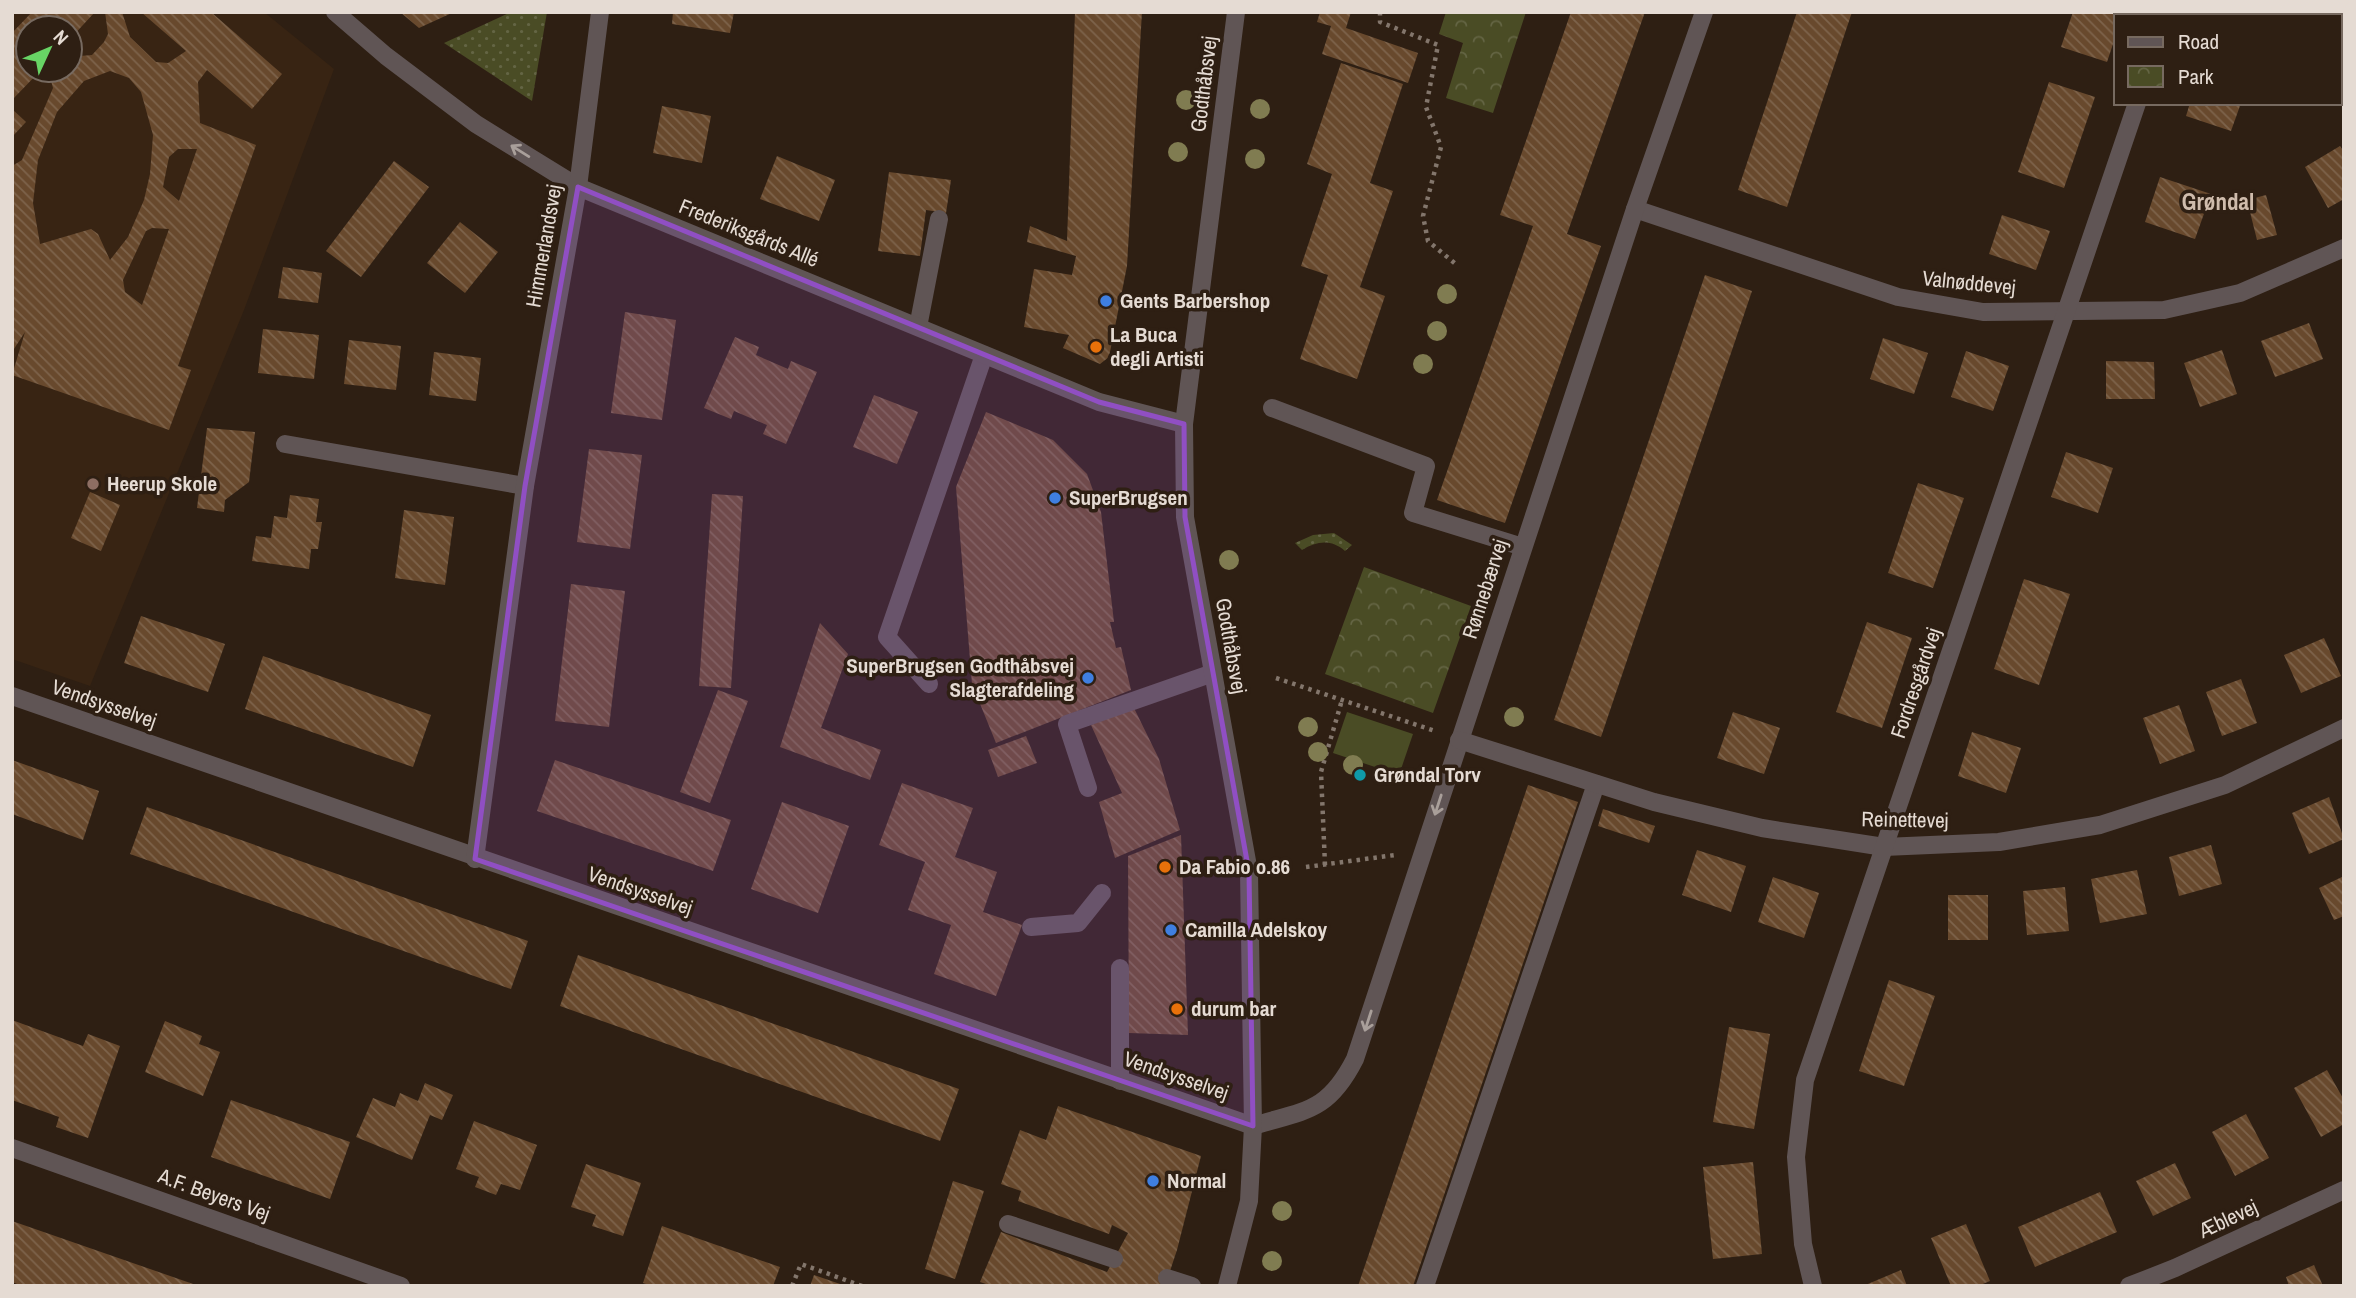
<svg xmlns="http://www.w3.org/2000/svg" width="2356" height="1298" font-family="'Archivo Narrow',sans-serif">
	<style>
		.built { fill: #382413; fill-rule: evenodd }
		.grass { fill: url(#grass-dots) }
		.park { fill: url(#park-crowns) }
		.pitch { fill: #4a4c25 }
		.building { fill: url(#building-back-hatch); fill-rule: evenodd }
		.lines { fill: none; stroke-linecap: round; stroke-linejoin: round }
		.path { stroke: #83766c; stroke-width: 4.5; stroke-dasharray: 3.5 5; stroke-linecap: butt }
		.service { stroke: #605555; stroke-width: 18 }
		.minor { stroke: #605555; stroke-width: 18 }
		.tertiary { stroke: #605555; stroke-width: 18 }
		.tree { fill: #807c51 }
		.oneway { stroke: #a99f9a }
		.marked { fill: #904fc3; fill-opacity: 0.2; stroke: #904fc3; stroke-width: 5; stroke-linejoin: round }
		.shop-dot { fill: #3f7fe0; stroke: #2e1f13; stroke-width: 2.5 }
		.food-dot { fill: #e8710a; stroke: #2e1f13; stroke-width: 2.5 }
		.education-dot { fill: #8d6e63; stroke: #2e1f13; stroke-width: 2.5 }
		.culture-dot { fill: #0f9aa8; stroke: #2e1f13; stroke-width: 2.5 }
		.labels { text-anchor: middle; stroke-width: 7; stroke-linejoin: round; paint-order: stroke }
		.street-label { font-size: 21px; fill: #e5dbd3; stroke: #2e1f13 }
		.poi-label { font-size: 21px; font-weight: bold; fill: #e5dbd3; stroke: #2e1f13; text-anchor: start }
		.neighbourhood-label { font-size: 23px; font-weight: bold; fill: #cfbcac; stroke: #2e1f13 }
	</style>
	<defs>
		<pattern id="grass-dots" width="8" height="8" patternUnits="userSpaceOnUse" patternTransform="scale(1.75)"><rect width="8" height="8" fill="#4a4c25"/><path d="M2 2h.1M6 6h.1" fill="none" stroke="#646544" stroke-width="1.8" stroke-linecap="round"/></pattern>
		<pattern id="park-crowns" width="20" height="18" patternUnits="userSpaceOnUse" patternTransform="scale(1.75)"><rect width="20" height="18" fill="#4a4c25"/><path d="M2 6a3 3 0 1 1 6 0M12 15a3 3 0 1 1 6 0" fill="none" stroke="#646544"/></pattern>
		<pattern id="building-back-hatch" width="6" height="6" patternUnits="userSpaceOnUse" patternTransform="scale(1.75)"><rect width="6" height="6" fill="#68492d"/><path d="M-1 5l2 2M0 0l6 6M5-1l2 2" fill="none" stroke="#7d634b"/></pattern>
	</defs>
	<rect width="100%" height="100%" fill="#2e1f13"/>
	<!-- built -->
	<path class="built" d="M12 12H264L334 69 244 310 90 686 12 659ZM28 28H70V70H28Z"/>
	<!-- grass -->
	<g class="grass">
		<path d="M511 12H547L532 101 444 43Z"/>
		<path d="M1334 533 1352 545 1345 551C1331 539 1317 541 1302 550L1295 543 1313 535Z"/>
	</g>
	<!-- park -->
	<g class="park">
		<path d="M1446 12H1526L1493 113 1446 98 1463 43 1439 34Z"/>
		<path d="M1364 567 1471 606 1433 713 1325 674Z"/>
	</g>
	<!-- pitch -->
	<path class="pitch" d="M1347 712 1413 734 1399 775 1333 753Z"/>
	<!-- building -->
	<g class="building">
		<path d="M32 12H95L70 39V28H28V70H41L12 100V33Z"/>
		<path d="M105 12H122L130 37 156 62 168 63 186 51 141 12H211L282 74 252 109 207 70 198 82 200 123 256 145 178 366 191 370 169 430 12 375 25 332 12 352V166L22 160 53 88 48 70H70V47L80 56 92 55 104 42 108 34ZM110 71 129 78 141 92 153 135 150 174 144 200 128 237 110 260 98 234 91 229 40 244 33 203 38 160 57 112 84 81ZM178 149H197L179 201 163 187 169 157ZM152 228 169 229 142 305 125 292 123 280 146 231Z"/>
		<path d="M400 12H454L419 28Z"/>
		<path d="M673 12H734L730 33 672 24Z"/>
		<path d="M1075 12H1142L1127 266 1109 357 1100 364 1063 348 1069 335 1024 327 1034 269 1072 275 1076 256 1027 242 1030 226 1067 241Z"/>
		<path d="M1320 12H1351L1346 28 1418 53 1408 83 1322 54 1331 26 1317 22Z"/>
		<path d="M1571 12H1645L1567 234 1601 246 1505 523 1437 500 1533 226 1500 215Z"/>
		<path d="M1797 12H1852L1787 207 1738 190Z"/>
		<path d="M2073 12H2124L2123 16H2116V35L2107 62 2061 47Z"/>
		<path d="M1341 63 1403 84 1370 183 1393 191 1360 287 1385 296 1357 379 1300 359 1328 275 1301 266 1332 174 1307 164Z"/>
		<path d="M2049 82 2095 97 2064 188 2018 172Z"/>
		<path d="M2190 103H2241L2231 131 2186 116Z"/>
		<path d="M662 106 711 116 702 163 653 153Z"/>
		<path d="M12 109 26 122 12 137Z"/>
		<path d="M2340 146 2344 152V199L2328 208 2305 167Z"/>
		<path d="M777 156 835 180 819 221 760 199Z"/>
		<path d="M394 161 429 187 361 277 326 251Z"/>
		<path d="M889 172 951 180 946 213 926 210 920 256 878 251Z"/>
		<path d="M2160 177 2211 194 2195 239 2145 222Z"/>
		<path d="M2266 195 2277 235 2257 240 2247 200Z"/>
		<path d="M2002 215 2050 231 2036 270 1989 254Z"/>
		<path d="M460 222 498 252 465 293 427 263Z"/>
		<path d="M283 267 322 273 318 303 278 298Z"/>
		<path d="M1705 275 1752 291 1601 737 1554 720Z"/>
		<path d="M625 312 676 320 662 420 611 413Z"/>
		<path d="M2309 323 2323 359 2275 377 2261 341Z"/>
		<path d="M263 329 319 335 314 379 258 373Z"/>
		<path d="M735 337 759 347 756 355 788 369 791 361 817 372 786 444 763 434 767 425 734 411 731 419 704 408Z"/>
		<path d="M1883 338 1928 353 1914 394 1870 379Z"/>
		<path d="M349 340 401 346 396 390 344 384Z"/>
		<path d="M2222 350 2237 394 2200 407 2184 363Z"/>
		<path d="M1966 351 2009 366 1993 411 1951 397Z"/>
		<path d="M434 352 481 358 476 401 429 395Z"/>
		<path d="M2106 361 2154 362 2155 399H2106Z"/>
		<path d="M874 395 918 412 897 464 853 447Z"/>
		<path d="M986 412 1053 440 1087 474 1101 512 1114 622H1110L1116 648 1121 647 1131 690 996 743 972 684 956 487Z"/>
		<path d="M207 428 255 432 249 482 225 500 224 512 197 508Z"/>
		<path d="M589 449 642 455 630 549 577 542Z"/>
		<path d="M2066 452 2113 468 2098 513 2051 497Z"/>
		<path d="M1918 483 1964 498 1933 588 1888 573Z"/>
		<path d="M90 492 120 505 101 551 71 538Z"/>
		<path d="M712 494 743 496 731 688 699 686Z"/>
		<path d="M290 495 319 499 316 522H322L318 549H311L309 569 252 561 256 536 271 538 274 516 287 518Z"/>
		<path d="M404 510 454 517 445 585 395 578Z"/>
		<path d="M2024 579 2070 594 2039 685 1994 669Z"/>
		<path d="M571 584 625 591 609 727 555 721Z"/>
		<path d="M141 616 225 644 208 692 124 663Z"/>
		<path d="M1867 622 1912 638 1882 728 1836 712Z"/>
		<path d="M820 623 848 654 821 728 881 750 870 780 780 747Z"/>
		<path d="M2324 638 2341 676 2301 693 2284 655Z"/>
		<path d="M263 656 431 715 413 767 245 709Z"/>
		<path d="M2241 679 2257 723 2222 736 2206 692Z"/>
		<path d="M718 690 748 701 710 803 680 792Z"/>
		<path d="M2179 705 2195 751 2160 764 2143 718Z"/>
		<path d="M1133 706 1159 759 1180 830 1115 858 1099 802 1122 793 1091 725Z"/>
		<path d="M1733 712 1780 728 1764 774 1717 758Z"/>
		<path d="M1972 732 2021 748 2006 793 1958 776Z"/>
		<path d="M1026 736 1037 763 998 777 988 750Z"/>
		<path d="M12 760 99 791 83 840 12 814Z"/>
		<path d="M555 760 731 820 713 871 537 811Z"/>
		<path d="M902 783 973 808 955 857 997 872 983 912 1022 925 996 996 934 974 951 925 908 910 925 862 879 845Z"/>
		<path d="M1528 785 1578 802 1413 1286H1358Z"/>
		<path d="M2329 797 2344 839 2309 854 2292 813Z"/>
		<path d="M782 802 849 826 818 913 751 889Z"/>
		<path d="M147 807 528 941 511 989 130 854Z"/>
		<path d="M1603 809 1655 826 1649 843 1598 826Z"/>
		<path d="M1181 835 1188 1035 1129 1033 1128 856Z"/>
		<path d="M2211 845 2222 884 2179 896 2169 857Z"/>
		<path d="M1697 850 1746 866 1731 912 1682 895Z"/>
		<path d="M2137 870 2147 914 2100 923 2091 879Z"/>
		<path d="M2344 876V916L2334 920 2319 888Z"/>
		<path d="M1773 877 1819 893 1804 938 1758 922Z"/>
		<path d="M2065 887 2069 931 2027 935 2023 891Z"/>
		<rect x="1948" y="895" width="40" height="45"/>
		<path d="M578 955 959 1089 940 1141 560 1006Z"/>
		<path d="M1889 980 1935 996 1904 1086 1859 1071Z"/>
		<path d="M12 1020 83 1046 88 1034 120 1046 88 1138 56 1127 59 1117 12 1100Z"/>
		<path d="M165 1021 202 1036 199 1044 220 1052 203 1096 145 1072Z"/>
		<path d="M1729 1027 1770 1034 1754 1129 1713 1122Z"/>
		<path d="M2327 1070 2344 1100V1124L2321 1137 2294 1088Z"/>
		<path d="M425 1083 453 1095 442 1120 430 1115 412 1160 356 1137 373 1098 395 1107 400 1093 418 1101Z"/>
		<path d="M231 1100 350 1142 330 1199 211 1157Z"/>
		<path d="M1058 1106 1201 1156 1177 1250 1165 1286H992L980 1282 1001 1232 1107 1272 1128 1233 1112 1225 1109 1234 1018 1201 1021 1191 1001 1184 1020 1130 1046 1140Z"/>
		<path d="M2246 1114 2269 1158 2235 1176 2212 1132Z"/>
		<path d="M474 1121 537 1145 520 1190 501 1184 496 1195 475 1187 479 1177 456 1169Z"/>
		<path d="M1753 1162 1762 1254 1713 1259 1703 1167Z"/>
		<path d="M2175 1163 2191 1198 2153 1216 2136 1181Z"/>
		<path d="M586 1164 641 1183 623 1236 592 1226 596 1215 571 1207Z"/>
		<path d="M953 1181 984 1191 955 1279 925 1269Z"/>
		<path d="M2100 1192 2117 1232 2035 1267 2018 1227Z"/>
		<path d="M12 1221 196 1285V1286H22L12 1282Z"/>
		<path d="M1966 1224 1990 1281 1978 1286H1951L1931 1238Z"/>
		<path d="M662 1226 780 1267 773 1286H652L643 1283Z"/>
		<path d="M2314 1265 2323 1286H2289L2286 1277Z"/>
		<path d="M1901 1270 1907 1286H1863Z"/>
		<path d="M814 1275 843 1285V1286H810Z"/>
	</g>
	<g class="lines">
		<!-- path -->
		<g class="path">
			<path d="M1380 12V22L1438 45 1426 107 1441 147 1423 216 1428 241 1458 266"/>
			<path d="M1276 678 1435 731"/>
			<path d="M1325 865 1321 772 1342 700"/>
			<path d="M1306 867 1395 855"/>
			<path d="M792 1286 801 1264 862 1286"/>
		</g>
		<!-- service -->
		<g class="service">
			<path d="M918 327 939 219"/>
			<path d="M1272 408 1426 466 1413 513 1523 547"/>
			<path d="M285 444 525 486"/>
			<path d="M929 684 887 637 984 355"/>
			<path d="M1088 788 1067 724 1213 673"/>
			<path d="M1031 927 1078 923 1102 893"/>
			<path d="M1120 1081V968"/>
			<path d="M1008 1224 1114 1259"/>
			<path d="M1167 1278 1192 1286"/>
			<path d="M1425 1286 1596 784"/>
		</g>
		<!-- minor -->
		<g class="minor">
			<path d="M335 12 386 56 476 124 578 187 1099 402 1184 424"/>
			<path d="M2167 16 2168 12"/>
			<path d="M1635 209 1898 297 1983 312 2164 310 2240 293 2344 248"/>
			<path d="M12 696 1253 1126C1306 1110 1328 1112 1355 1059L1635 209 1704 12"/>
			<path d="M1459 740 1654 802 1762 828 1884 847 1999 842 2100 825 2225 785 2344 728"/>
			<path d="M475 859 525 486 578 187 600 12"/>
			<path d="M12 1148 401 1286"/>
			<path d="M1813 1286 1803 1244 1796 1157 1805 1080 2137 103"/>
			<path d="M2129 1286 2175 1268 2344 1190"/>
		</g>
		<!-- tertiary -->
		<path class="tertiary" d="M1227 1286 1249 1201 1253 1126 1249 872 1185 517 1184 424 1236 12"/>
	</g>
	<!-- trees -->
	<g class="tree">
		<circle cx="1186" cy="100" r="10"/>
		<circle cx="1260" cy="109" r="10"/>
		<circle cx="1178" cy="152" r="10"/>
		<circle cx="1255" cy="159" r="10"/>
		<circle cx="1447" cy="294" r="10"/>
		<circle cx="1437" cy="331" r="10"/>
		<circle cx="1423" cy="364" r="10"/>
		<circle cx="1229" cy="560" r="10"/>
		<circle cx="1514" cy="717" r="10"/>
		<circle cx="1308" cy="727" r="10"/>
		<circle cx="1318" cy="752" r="10"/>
		<circle cx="1353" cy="765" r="10"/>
		<circle cx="1282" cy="1211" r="10"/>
		<circle cx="1272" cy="1261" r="10"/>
	</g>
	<!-- one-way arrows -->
	<defs><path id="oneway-shaft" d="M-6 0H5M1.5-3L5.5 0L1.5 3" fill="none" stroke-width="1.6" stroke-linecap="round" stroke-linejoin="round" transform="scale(1.75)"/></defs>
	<g class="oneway">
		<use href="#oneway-shaft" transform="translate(520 151) rotate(-148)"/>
		<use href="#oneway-shaft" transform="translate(1438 805) rotate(108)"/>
		<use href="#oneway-shaft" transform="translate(1368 1021) rotate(108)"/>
	</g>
	<!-- marked area -->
	<path class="marked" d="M578 187 1099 402 1184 424 1185 517 1249 872 1253 1126 475 859 525 486Z"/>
	<!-- markers -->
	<g class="shop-dot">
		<circle cx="1106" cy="301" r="7"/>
		<circle cx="1055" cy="498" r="7"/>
		<circle cx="1088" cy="678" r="7"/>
		<circle cx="1171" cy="930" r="7"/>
		<circle cx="1153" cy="1181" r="7"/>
	</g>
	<g class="food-dot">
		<circle cx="1096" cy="347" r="7"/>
		<circle cx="1165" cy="867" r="7"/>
		<circle cx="1177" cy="1009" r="7"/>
	</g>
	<circle class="education-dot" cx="93" cy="484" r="7"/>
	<circle class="culture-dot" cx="1360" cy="775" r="7"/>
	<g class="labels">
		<!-- street labels -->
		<g class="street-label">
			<text transform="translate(1204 84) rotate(-83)" y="7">Godthåbsvej</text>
			<text transform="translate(749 233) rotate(22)" y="7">Frederiksgårds Allé</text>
			<text transform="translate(544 246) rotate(-80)" y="7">Himmerlandsvej</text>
			<text transform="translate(1969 283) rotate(6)" y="7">Valnøddevej</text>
			<text transform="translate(1485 589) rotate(-72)" y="7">Rønnebærvej</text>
			<text transform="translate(1231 646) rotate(80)" y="7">Godthåbsvej</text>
			<text transform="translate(1916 683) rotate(-71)" y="7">Fordresgårdvej</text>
			<text transform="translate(104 704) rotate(19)" y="7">Vendsysselvej</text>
			<text transform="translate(1905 820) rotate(1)" y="7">Reinettevej</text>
			<text transform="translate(640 891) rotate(19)" y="7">Vendsysselvej</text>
			<text transform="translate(1176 1076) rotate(19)" y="7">Vendsysselvej</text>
			<text transform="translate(214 1195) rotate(20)" y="7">A.F. Beyers Vej</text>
			<text transform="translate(2228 1219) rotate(-25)" y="7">Æblevej</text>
		</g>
		<!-- poi labels -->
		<g class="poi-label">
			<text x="1120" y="308">Gents Barbershop</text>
			<text x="1110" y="342">La Buca<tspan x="1110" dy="24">degli Artisti</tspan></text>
			<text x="107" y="491">Heerup Skole</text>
			<text x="1069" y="505">SuperBrugsen</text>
			<text x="1074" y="673" text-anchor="end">SuperBrugsen Godthåbsvej<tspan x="1074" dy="24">Slagterafdeling</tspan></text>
			<text x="1374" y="782">Grøndal Torv</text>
			<text x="1179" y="874">Da Fabio o.86</text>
			<text x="1185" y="937">Camilla Adelskoy</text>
			<text x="1191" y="1016">durum bar</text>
			<text x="1167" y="1188">Normal</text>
		</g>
		<!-- neighbourhood labels -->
		<g class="neighbourhood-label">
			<text x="2218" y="210">Grøndal</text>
		</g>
	</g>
	<!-- border -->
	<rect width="2356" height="1298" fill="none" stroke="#e5dbd3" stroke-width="28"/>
	<!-- legend -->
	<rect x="2114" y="14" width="228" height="91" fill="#2e1f13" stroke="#776a60" stroke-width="2"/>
	<rect x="2128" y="37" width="35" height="10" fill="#605555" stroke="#776a60" stroke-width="2"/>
	<text x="2178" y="49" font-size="21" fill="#e5dbd3">Road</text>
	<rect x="2128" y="66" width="35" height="21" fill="url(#park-crowns)" stroke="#776a60" stroke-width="2"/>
	<text x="2178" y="84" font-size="21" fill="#e5dbd3">Park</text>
	<!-- north arrow -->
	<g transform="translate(49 49) rotate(46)"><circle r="33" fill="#2e1f13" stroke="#776a60" stroke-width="2"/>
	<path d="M0-5L12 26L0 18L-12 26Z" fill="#68d465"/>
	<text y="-10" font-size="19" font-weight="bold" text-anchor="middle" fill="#e5dbd3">N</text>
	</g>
</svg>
